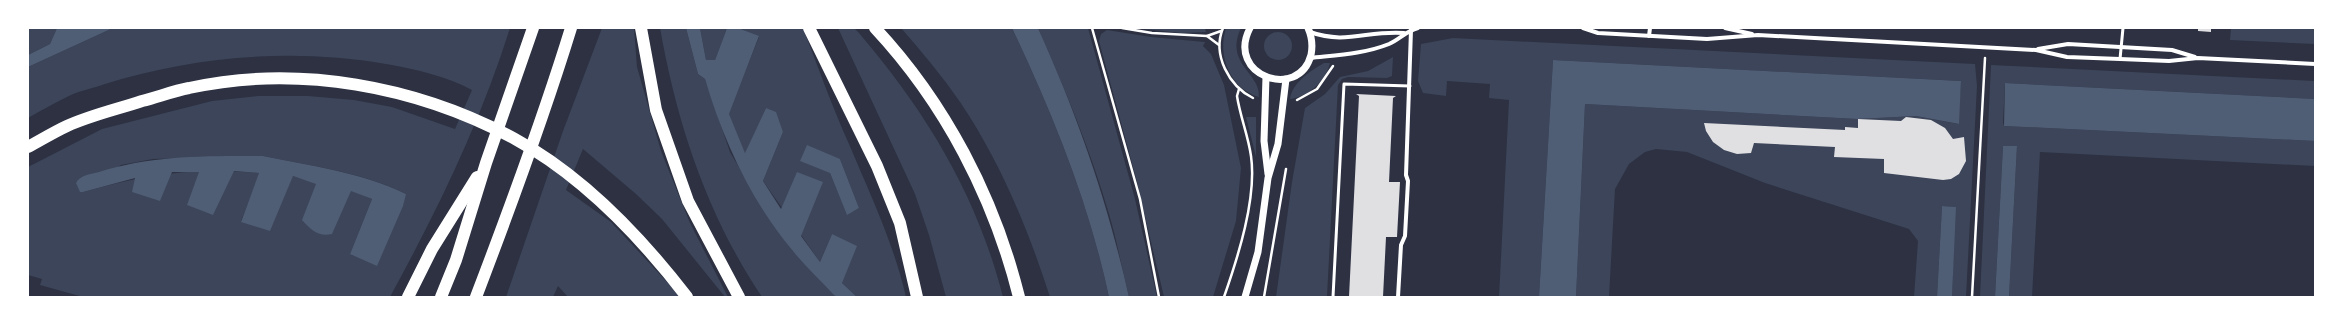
<svg xmlns="http://www.w3.org/2000/svg" width="2343" height="325" font-family="Figtree,sans-serif">
	<style>
		.green { fill: #3c4559; fill-rule: evenodd }
		.water { fill: #4f5d75 }
		.building { fill: #e0e0e3 }
		.lines { fill: none; stroke-linecap: round; stroke-linejoin: round }
		.path { stroke: #fff; stroke-width: 2.5 }
		.service { stroke: #fff; stroke-width: 3 }
		.minor { stroke: #fff; stroke-width: 4 }
		.tertiary { stroke: #fff; stroke-width: 7 }
		.motorway { stroke: #fff; stroke-width: 12 }
	</style>
	<rect width="100%" height="100%" fill="#2d3142"/>
	<!-- green -->
	<g class="green">
		<path d="M28 28H57L50 44 28 55Z"/>
		<path d="M113 28H510C481 121 437 211 390 297H83L40 285 42 279 28 275V167L102 129 212 101 258 96H308L354 100 392 107 455 129 472 90C446 76 415 69 386 64 292 48 196 56 105 84 94 88 82 90 71 95 56 102 42 110 28 118V67ZM263 156C310 166 363 172 406 194L350 254 372 199 351 190 349 193 293 176 241 221 260 173C195 167 146 174 83 192L121 165 153 159Z"/>
		<path d="M602 28H634L637 67 661 151 690 223 728 297H725L662 219 636 194 583 149 566 190 611 222 681 297H568L558 286 553 297H506L563 131Z"/>
		<path d="M660 28H686L698 74 705 79 730 152 768 217 792 250 837 297H762C707 215 677 124 660 28Z"/>
		<path d="M700 28H727L715 60H706Z"/>
		<path d="M738 28H803C818 67 832 106 849 144 870 194 894 244 906 297H857L842 283 832 234 820 262 763 181 783 132 766 108 745 154 728 114 759 37ZM840 159 859 208 847 214 830 173Z"/>
		<path d="M838 28H854L859 33C927 113 977 195 1003 297H946L929 235 915 194Z"/>
		<path d="M901 28H1012C1053 115 1089 203 1109 297H1050C1028 229 1000 161 960 102 942 76 922 52 901 28Z"/>
		<path d="M1038 28H1088L1135 199 1157 297H1129C1122 269 1117 241 1109 214 1090 149 1065 89 1038 28Z"/>
		<path d="M1135 28H1205L1206 32 1181 33Z"/>
		<path d="M1226 28H1241C1224 64 1261 73 1259 97 1230 89 1217 55 1226 28Z"/>
		<path d="M2231 28H2315V44L2230 40Z"/>
		<path d="M1107 30 1151 37 1205 42 1203 46 1211 54 1224 85 1241 168 1236 221 1213 297H1164L1136 178 1099 41 1101 34Z"/>
		<circle cx="1278" cy="46" r="14"/>
		<path d="M1453 38 1975 64 1977 86 1966 297H1952L1955 207 1942 206 1937 297H1914L1918 241 1909 229 1765 183 1687 152 1656 149 1645 152 1629 164 1615 189 1609 297H1576L1585 104 1857 119 1916 116 1958 124 1961 81 1553 60 1539 297H1499L1509 100 1489 98 1490 84 1447 81 1446 96 1423 93 1418 81 1421 44Z"/>
		<path d="M1393 57 1392 76 1387 78 1348 77 1342 79 1338 85 1327 297H1276L1292 182 1305 108 1325 94 1340 77 1368 71Z"/>
		<path d="M1324 63H1330C1326 81 1308 97 1290 99 1291 84 1311 70 1324 63Z"/>
		<path d="M1991 65 2315 81V99L2005 83 2003 123 2004 126 2315 141V166L2040 152 2032 297H2009L2017 146H2003L1995 297H1980Z"/>
		<path d="M1246 117H1256V157Z"/>
	</g>
	<!-- water -->
	<g class="water">
		<path d="M57 28H113L28 67V55L50 44Z"/>
		<path d="M686 28H700L706 60H715L727 28H738L759 36 729 114 745 153 766 108 776 112 783 132 763 181 781 209 797 172 823 182 801 236 820 262 832 234 857 246 842 283 857 297H837L834 295C820 280 805 266 792 250 751 201 723 140 705 79L698 74Z"/>
		<path d="M1012 28H1038C1079 119 1107 200 1129 297H1109C1089 203 1053 115 1012 28Z"/>
		<path d="M1553 60 1961 81 1959 124 1916 116 1857 119 1585 104 1576 297H1539Z"/>
		<path d="M2005 83 2315 99V141L2004 126Z"/>
		<path d="M807 145 840 159 859 208 847 215 830 173 800 161Z"/>
		<path d="M2003 146H2017L2009 297H1995Z"/>
		<path d="M263 156C310 166 362 172 406 194L403 206 377 266 350 254 372 199 351 191 332 234C318 237 311 230 302 220L316 184 293 176 270 231 241 222 259 173 234 171 213 215 187 205 199 172H172L160 201 132 192 135 178 83 192H80L76 183C80 175 91 174 99 172 152 155 207 156 263 156Z"/>
		<path d="M1942 206 1956 207 1952 297H1937Z"/>
	</g>
	<!-- building -->
	<g class="building">
		<path d="M2198 28H2211V32L2198 31Z"/>
		<path d="M1356 94 1396 96 1393 98 1389 182H1400L1397 237H1386L1383 297H1349L1359 96Z"/>
		<path d="M1906 117 1931 120 1945 128 1953 139 1964 137 1966 161 1959 174 1951 179 1943 180 1884 173V159L1834 157 1835 147 1754 143 1751 153 1737 154 1724 150 1713 142 1706 131 1704 123 1845 130V127L1858 128V119L1901 121Z"/>
	</g>
	<g class="lines">
		<!-- path -->
		<g class="path">
			<path d="M1092 28 1140 199 1159 297"/>
			<path d="M1122 28 1152 33 1207 36"/>
			<path d="M1223 28C1212 55 1229 86 1253 98"/>
			<path d="M1219 45 1207 36 1221 31"/>
			<path d="M1297 100 1317 89 1333 66"/>
			<path d="M1224 297C1238 257 1257 198 1251 156 1248 135 1240 116 1237 96L1239 89"/>
			<path d="M1264 297 1286 169"/>
			<path d="M1972 297 1985 58"/>
		</g>
		<!-- service -->
		<g class="service">
			<path d="M2120 59 2123 28"/>
			<path d="M1333 297 1344 84 1410 86"/>
		</g>
		<!-- minor -->
		<g class="minor">
			<path d="M1583 28 1598 33 1707 39 1758 35 2036 50 2067 57 2120 59 2169 61 2198 58 2315 64"/>
			<path d="M1725 28 1752 34"/>
			<path d="M1310 32C1346 45 1368 30 1404 33"/>
			<path d="M1649 36 1650 28"/>
			<path d="M2038 49 2068 44 2172 50 2195 57"/>
			<path d="M1310 58C1337 55 1364 54 1389 44 1400 39 1406 31 1418 28"/>
			<path d="M1398 297 1401 245 1405 236 1408 181 1406 175 1411 30"/>
		</g>
		<!-- tertiary -->
		<g class="tertiary">
			<path d="M1250 28C1225 76 1299 101 1311 55 1313 45 1312 37 1308 28"/>
			<path d="M1266 77 1264 141 1268 174"/>
			<path d="M1245 297 1258 252 1268 178 1278 144 1286 79"/>
		</g>
		<!-- motorway -->
		<g class="motorway">
			<path d="M641 28 656 110 688 201 739 297"/>
			<path d="M809 28 877 166 900 223 917 297"/>
			<path d="M875 28C945 103 994 197 1019 297"/>
			<path d="M28 147C41 140 54 132 67 126 91 115 118 109 142 101 158 97 173 91 189 88 298 64 417 86 515 139 583 176 640 236 687 297"/>
			<path d="M408 297 432 249 477 177"/>
			<path d="M441 297 456 260 486 163 533 28"/>
			<path d="M476 297C510 208 543 119 571 28"/>
		</g>
	</g>
	<!-- border -->
	<rect width="2343" height="325" fill="none" stroke="#ffffff" stroke-width="58"/>
</svg>
